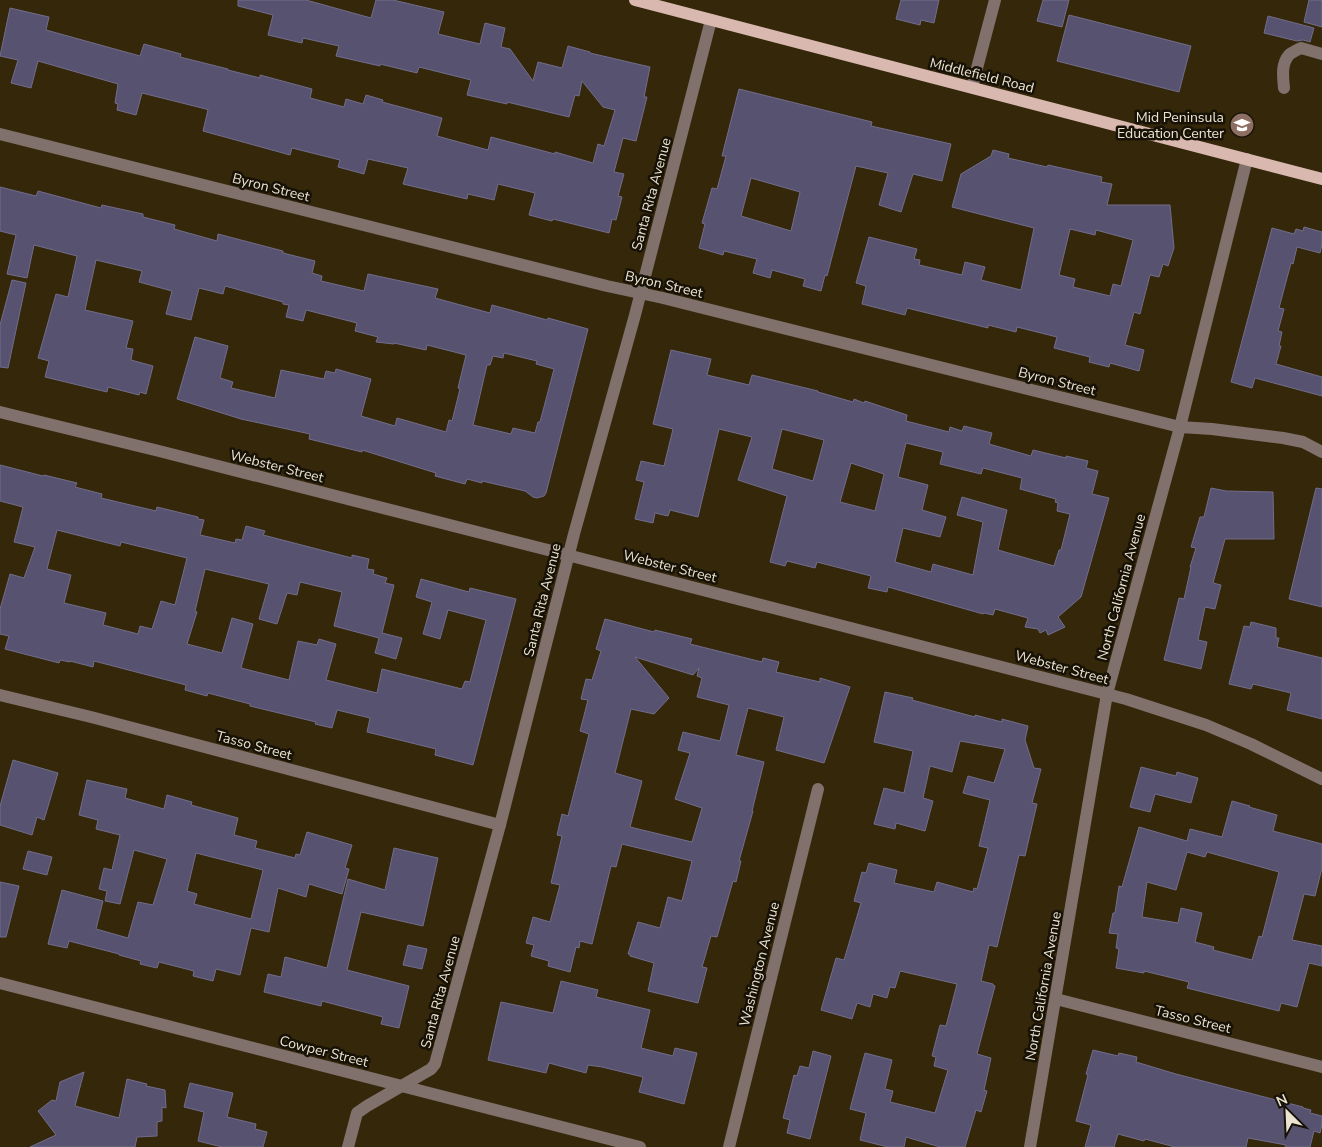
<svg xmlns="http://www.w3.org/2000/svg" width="1322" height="1147" font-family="'Nunito Sans',sans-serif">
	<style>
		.building { fill: #57526f; stroke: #726d8b; fill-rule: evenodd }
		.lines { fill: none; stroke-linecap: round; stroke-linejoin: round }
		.minor { stroke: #80716c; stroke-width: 12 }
		.major { stroke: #d9b8af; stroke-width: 12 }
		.labels { text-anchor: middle; stroke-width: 5; stroke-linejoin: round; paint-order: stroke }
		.street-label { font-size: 14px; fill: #ece4d3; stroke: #171106 }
		.poi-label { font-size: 14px; fill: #ece4d3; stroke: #171106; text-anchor: end }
	</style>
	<rect width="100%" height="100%" fill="#34270a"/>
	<!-- building -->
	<g class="building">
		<path d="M238 0H306L371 18 376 0H393L444 12 438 34 480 44 485 23 505 28 501 47 510 49 533 81 538 62 562 68 568 46 590 52V53L650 67 644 97H647L636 141 623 138 614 172 624 174 618 196 622 197 616 220 612 219 609 233 553 219 552 221 529 215 535 193 498 184 494 200 468 194 467 199 403 184 408 168 368 159 364 174 338 167 340 160 292 148 290 155 203 131 208 110 206 109 142 93 136 115 117 110 118 104 115 103 118 84 38 61 31 88 11 83 18 60 0 56 10 8 49 17 46 30 140 56 144 44 181 54 180 57 228 69V70L260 78V75L312 89 310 98 344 107 346 99 363 104 366 95 383 100 382 102 442 118 437 136 488 150 491 137 555 154V152L593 163 598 144 604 146 615 110 603 107 582 81 579 96 575 95 569 117 507 102V104L467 95 471 80 419 67 417 73 380 64V66L336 56 339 46 303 38 302 43 268 35 273 15 238 6Z"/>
		<path d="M901 0H939L934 23 921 20 920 25 896 19Z"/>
		<path d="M1043 0H1069L1062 27 1037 21Z"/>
		<path d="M1309 0H1322V27L1304 22Z"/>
		<path d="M1069 15 1191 46 1179 92 1057 61Z"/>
		<path d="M1268 16 1314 28 1310 42 1303 40 1297 41 1264 33Z"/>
		<path d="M739 89 872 122 871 126 951 144 942 181 913 174 901 212 879 205 888 173 856 166 827 276 825 275 821 291 803 286 805 279 772 270 770 278 753 273 757 259 724 251 723 255 699 248 705 224 702 223 712 188 717 189 726 156H722ZM751 178 800 192 791 231 741 216Z"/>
		<path d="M993 150 1009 154 1008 158 1047 167 1048 165 1102 177 1101 182 1112 184 1107 205H1170L1174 248 1168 266 1163 264 1159 277 1150 275 1140 314 1134 312 1125 345 1144 350 1139 371 1110 363 1109 367 1089 362 1090 357 1054 348 1057 337 1017 327 1016 332 988 325V328L907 308 905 315 862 304 866 286 856 283 869 237 917 249 914 259 920 260 919 265 962 275 965 262 985 267 981 280 1021 290 1034 228 952 207 961 174 991 156ZM1070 229 1095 235 1096 230 1133 240 1121 286 1113 284 1110 296 1073 287 1075 279 1059 275Z"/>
		<path d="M0 187 36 196 38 191 101 208 102 205 143 214V217L175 225 174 229 217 241 218 234 283 251V253L315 261 312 273 322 276 321 281 364 291 368 274 438 289 435 298 490 313 492 305 547 320 548 318 588 329 546 493 544 496 537 498 533 497 525 491 482 481V483L467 479 465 484 435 476 436 473 362 450V452L309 439 310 434 241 419 177 399 195 337 228 346 220 378 233 382 231 388 275 398 281 370 324 379 326 371 335 373 336 369 371 379 361 416 395 426 397 418 446 432 449 420 452 421 460 389 458 388 466 355 427 345 426 350 394 343V344L376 342 378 337 355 331 357 323 306 310 303 321 286 317 289 305 283 304V302L225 286 223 294 199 288 191 320 166 314 172 291 139 282 142 271 96 260 85 310 133 321 126 348 133 349 131 360 153 366 146 394 140 392 139 395 108 387 107 392 45 377 49 361 38 358 56 294 68 297 77 256 34 245 27 278 7 274 16 235 0 231ZM504 353 537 361 536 364 554 369 540 422H538L535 433 513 428 511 434 473 425 487 365H490L493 356 503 358Z"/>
		<path d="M1304 227 1322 232V244L1320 253 1297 247 1293 264 1291 263 1279 308 1284 309 1278 331 1282 332 1279 346H1281L1276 364 1322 377V396L1255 378 1252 388 1231 382 1272 228 1294 234 1296 229 1303 231Z"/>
		<path d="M12 280 26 283 8 368 0 367V325Z"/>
		<path d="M671 350 711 359 707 375 749 385 752 375 818 391V392L853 402 854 399 864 403 865 401 907 415 906 421 949 432 950 427 962 431 964 426 992 433 989 444 1031 456 1033 450 1066 458V456L1088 461 1086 468 1098 471 1092 494 1109 498 1081 597 1058 617 1065 627 1048 635 1046 630 1040 633 1038 629 1025 627 1028 618 995 609 993 615 984 613 983 614 888 587 887 592 868 588 871 576 817 562 815 568 787 561 785 566 770 562 787 496 738 480 752 437 719 429 698 517 670 510 668 516 655 513 653 523 635 519 644 482 636 480 641 461 664 466 673 429 653 424ZM782 429 824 440 813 481 772 469ZM906 443 943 452 940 464 981 474 983 468 1022 478 1020 489 1056 499 1055 502 1058 503 1057 511 1070 514 1061 550H1059L1054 566 998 550 1007 510 962 497 957 515 983 522 973 575 933 564 931 572 895 562 903 528 940 537 946 517 922 510 928 485 898 477ZM851 463 884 474 875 511 840 502Z"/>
		<path d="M0 465 43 476 44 475 77 483 75 487 102 494 101 498 156 511 157 507 198 517V519L204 520 200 535 235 543 236 539 242 540 246 526 265 531 263 535 352 558V555L369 559 367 569 374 570 373 574 387 578 385 583 394 585 382 633 402 638 396 659 375 653 379 638 334 626 342 592 300 582 297 595 287 593 277 624 259 619 269 584 205 569 195 611 197 612 187 644 222 653 232 618 253 624 241 668 289 680 298 641 317 645 319 639 336 644 326 680 377 693 382 669 462 689 465 681 470 682 486 620 448 610 440 639 423 634 432 602 416 597 421 579 469 592 470 588 516 599 473 765 435 755 436 749 367 732 370 718 337 710 332 728 315 724 316 722 250 706V704L208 693 207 696 185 690 186 685 94 661 93 667 70 661V662L60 660 59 663 5 649 9 636 0 634V609L10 574 24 578 35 547 14 542 23 507 0 501ZM57 530 120 546 121 542 187 558 175 605 161 601 152 629 140 626 138 634 103 625 106 613 64 603 71 575 47 569Z"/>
		<path d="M1211 488 1226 491 1273 492 1274 539H1225L1213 583 1221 585 1215 609 1205 607 1198 640 1207 642 1201 669 1164 660 1179 598 1184 599 1191 567H1190L1196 548 1191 547 1200 517H1204Z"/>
		<path d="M1316 488 1322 489V607L1289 599Z"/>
		<path d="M605 619 654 632 655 630 692 639 690 644 762 662 763 658 779 662 776 672 820 682V678L850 687 824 763 776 750 784 717 748 708 736 755 764 762 752 811H753L739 861H741L736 882 733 881 717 937 711 936 702 967 707 968 698 1003 648 991 654 963 630 956V954H628L638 922 660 928 668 897 682 901 692 861 622 844 616 867 611 866 592 944 580 941 579 948 576 947 570 972 548 966 549 961 531 956 534 945 526 943 533 917 550 922 560 885 551 883 562 836 557 835 562 814 568 816 589 734 580 731 588 700 581 699 586 679 592 680 601 651 596 649ZM635 657 693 675 699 668 697 676 702 678 697 697 729 705 720 741 683 732 678 750 690 753 675 799 702 808 692 842 630 827 642 781 615 773 631 709 654 714 669 698Z"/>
		<path d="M1251 622 1276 628V638H1279L1277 647 1322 658V719L1287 710 1291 693 1253 684 1251 689 1229 684 1244 626 1250 627Z"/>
		<path d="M885 692 913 698 912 700 975 717V715L1002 722V719L1028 726 1025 740 1034 768 1041 769 1032 803 1037 804 1025 856 1019 855 997 947 989 945 981 981 993 984V985L995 986 977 1054 991 1058 984 1090 987 1091 981 1112 976 1110 965 1147H940L906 1137 904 1147H888L860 1140 866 1113 850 1109 865 1053 892 1060 885 1089 893 1091 890 1102 935 1113 948 1070 934 1066 936 1057 932 1056 940 1025 946 1026 957 984 900 971 895 988 890 987 887 998 873 994 870 1007 857 1003 852 1019 821 1010 836 958 844 960 861 903 854 901 862 872 866 873 869 863 897 870 894 883 934 892 937 882 973 892 974 888 977 889 988 848 979 846 990 800 963 793 968 776 994 783 1005 749 960 741 952 772 930 766 923 798 933 801 925 831 896 823 895 829 874 824 884 788 904 793 913 751 874 742Z"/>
		<path d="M13 760 58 773 44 820 37 817 32 835 0 825V806Z"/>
		<path d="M1141 767 1176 776 1177 772 1198 778 1191 803 1155 794 1150 812 1130 807Z"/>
		<path d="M87 780 127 789 125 798 164 809 167 795 192 802 191 805 238 818 234 835 257 841 255 848 295 858 296 854 300 855 307 832 352 845 345 868 349 869 342 894 309 884 306 897 278 888 269 932 251 928 240 975 216 969 213 981 193 976 194 971 159 962 157 968 140 964 141 961 119 955V954L69 941 67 948 48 944 62 890 103 901 96 929 128 938 138 902 153 905 167 859 134 850 120 904 105 901 107 891 99 889 104 868 112 870 120 835 96 829 98 820 79 815ZM196 853 263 870 251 919 194 904 197 894 187 891Z"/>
		<path d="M1232 801 1250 806 1249 807 1277 815 1273 831 1322 844V868L1315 896 1304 894 1292 940 1322 946V966L1309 963 1297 1007 1281 1003 1279 1011 1187 988 1189 982 1144 971V973L1116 968 1119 949 1116 948 1118 934 1109 933 1113 913H1115L1119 886 1122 887 1139 827 1187 841 1190 829 1222 837ZM1187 852 1205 857 1207 852 1279 872 1262 937 1259 936 1252 960 1213 950 1214 947 1195 942 1202 913 1181 908 1178 923 1142 917 1147 882 1176 890Z"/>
		<path d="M394 848 438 858 423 926 361 912 347 970 409 986 399 1028 381 1024 383 1017 322 1001 321 1006 264 992 268 974 281 977 285 957 327 968 348 879 385 890Z"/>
		<path d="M28 851 52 857 47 875 23 869Z"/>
		<path d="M0 882 19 886 6 937H0Z"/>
		<path d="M408 945 427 949 422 969 403 965Z"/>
		<path d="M561 981 598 990 596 997 650 1010 641 1048 673 1056 675 1048 697 1053 684 1104 639 1092 643 1077 602 1067 588 1065 586 1073 549 1063 546 1073 488 1060 501 1002 553 1013Z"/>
		<path d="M1093 1050 1118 1056 1119 1053 1137 1057 1136 1062 1176 1074 1303 1107V1108L1311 1110 1310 1113 1322 1116V1124L1320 1133 1314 1131 1310 1147H1285L1286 1145 1248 1138 1246 1147H1175L1145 1139 1144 1141 1118 1134 1114 1147H1085L1091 1125 1076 1121 1088 1075 1086 1074Z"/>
		<path d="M813 1051 831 1056 810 1139 787 1133 790 1120 783 1118 794 1075 797 1076 800 1066 809 1068Z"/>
		<path d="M84 1072 75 1106 119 1118 127 1079 147 1084 146 1086 165 1090 166 1108 162 1107V1121L157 1122V1136L137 1137 135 1147H30L56 1135 38 1111 52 1100 56 1101 60 1082Z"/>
		<path d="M190 1083 233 1093 227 1117 256 1124 255 1129 267 1132 263 1147H222L198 1141 204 1112 184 1107Z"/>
	</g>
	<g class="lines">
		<!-- minor -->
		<g class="minor">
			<path d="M972 87 995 0"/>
			<path d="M1284 88C1283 77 1281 64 1289 55 1292 52 1297 50 1301 48L1322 54"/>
			<path d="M0 134 607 286 663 298 1180 427 1212 429 1283 438 1303 442 1322 452"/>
			<path d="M0 412 159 451 548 550 1126 699 1206 725 1251 744 1322 779"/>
			<path d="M0 695 91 717 500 825"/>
			<path d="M0 983 640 1147"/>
			<path d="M1056 999 1322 1067"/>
			<path d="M348 1147 357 1113 367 1106 431 1069 435 1064 500 825 574 534 635 315 711 20"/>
			<path d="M729 1147 818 789"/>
			<path d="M1030 1147 1107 694 1180 427 1247 159"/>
		</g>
		<!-- major -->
		<path class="major" d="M635 0 1322 179"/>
	</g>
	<!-- icons -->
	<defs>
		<symbol id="school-disc" viewBox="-11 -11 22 22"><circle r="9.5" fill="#8d6e63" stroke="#171106"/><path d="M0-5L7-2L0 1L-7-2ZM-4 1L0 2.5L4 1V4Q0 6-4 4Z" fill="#fff"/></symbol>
	</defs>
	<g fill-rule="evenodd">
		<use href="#school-disc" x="1228" y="111" width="28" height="28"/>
	</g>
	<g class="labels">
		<!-- street labels -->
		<g class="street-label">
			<text transform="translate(982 75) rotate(14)" y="5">Middlefield Road</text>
			<text transform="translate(271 187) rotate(14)" y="5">Byron Street</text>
			<text transform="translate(651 194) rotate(-75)" y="5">Santa Rita Avenue</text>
			<text transform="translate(664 284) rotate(13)" y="5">Byron Street</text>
			<text transform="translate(1057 381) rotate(14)" y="5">Byron Street</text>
			<text transform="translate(277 466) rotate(14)" y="5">Webster Street</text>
			<text transform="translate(670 566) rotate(14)" y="5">Webster Street</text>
			<text transform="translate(1121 587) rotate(-75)" y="5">North California Avenue</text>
			<text transform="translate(542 600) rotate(-76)" y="5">Santa Rita Avenue</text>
			<text transform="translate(1062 667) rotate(15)" y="5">Webster Street</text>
			<text transform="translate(254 745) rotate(15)" y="5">Tasso Street</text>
			<text transform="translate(759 964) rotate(-76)" y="5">Washington Avenue</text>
			<text transform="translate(1043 986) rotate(-80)" y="5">North California Avenue</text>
			<text transform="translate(440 992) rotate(-75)" y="5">Santa Rita Avenue</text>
			<text transform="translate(1193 1019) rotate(14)" y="5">Tasso Street</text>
			<text transform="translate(324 1051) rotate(14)" y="5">Cowper Street</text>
		</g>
		<!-- poi labels -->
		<g class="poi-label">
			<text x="1224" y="122">Mid Peninsula<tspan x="1224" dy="16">Education Center</tspan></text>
		</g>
	</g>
	<!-- north arrow -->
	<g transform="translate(1287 1112) rotate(336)" stroke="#171106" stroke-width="4" paint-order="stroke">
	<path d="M0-4L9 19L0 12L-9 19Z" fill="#ece4d3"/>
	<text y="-8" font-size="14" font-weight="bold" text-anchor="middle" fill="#ece4d3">N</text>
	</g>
</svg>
